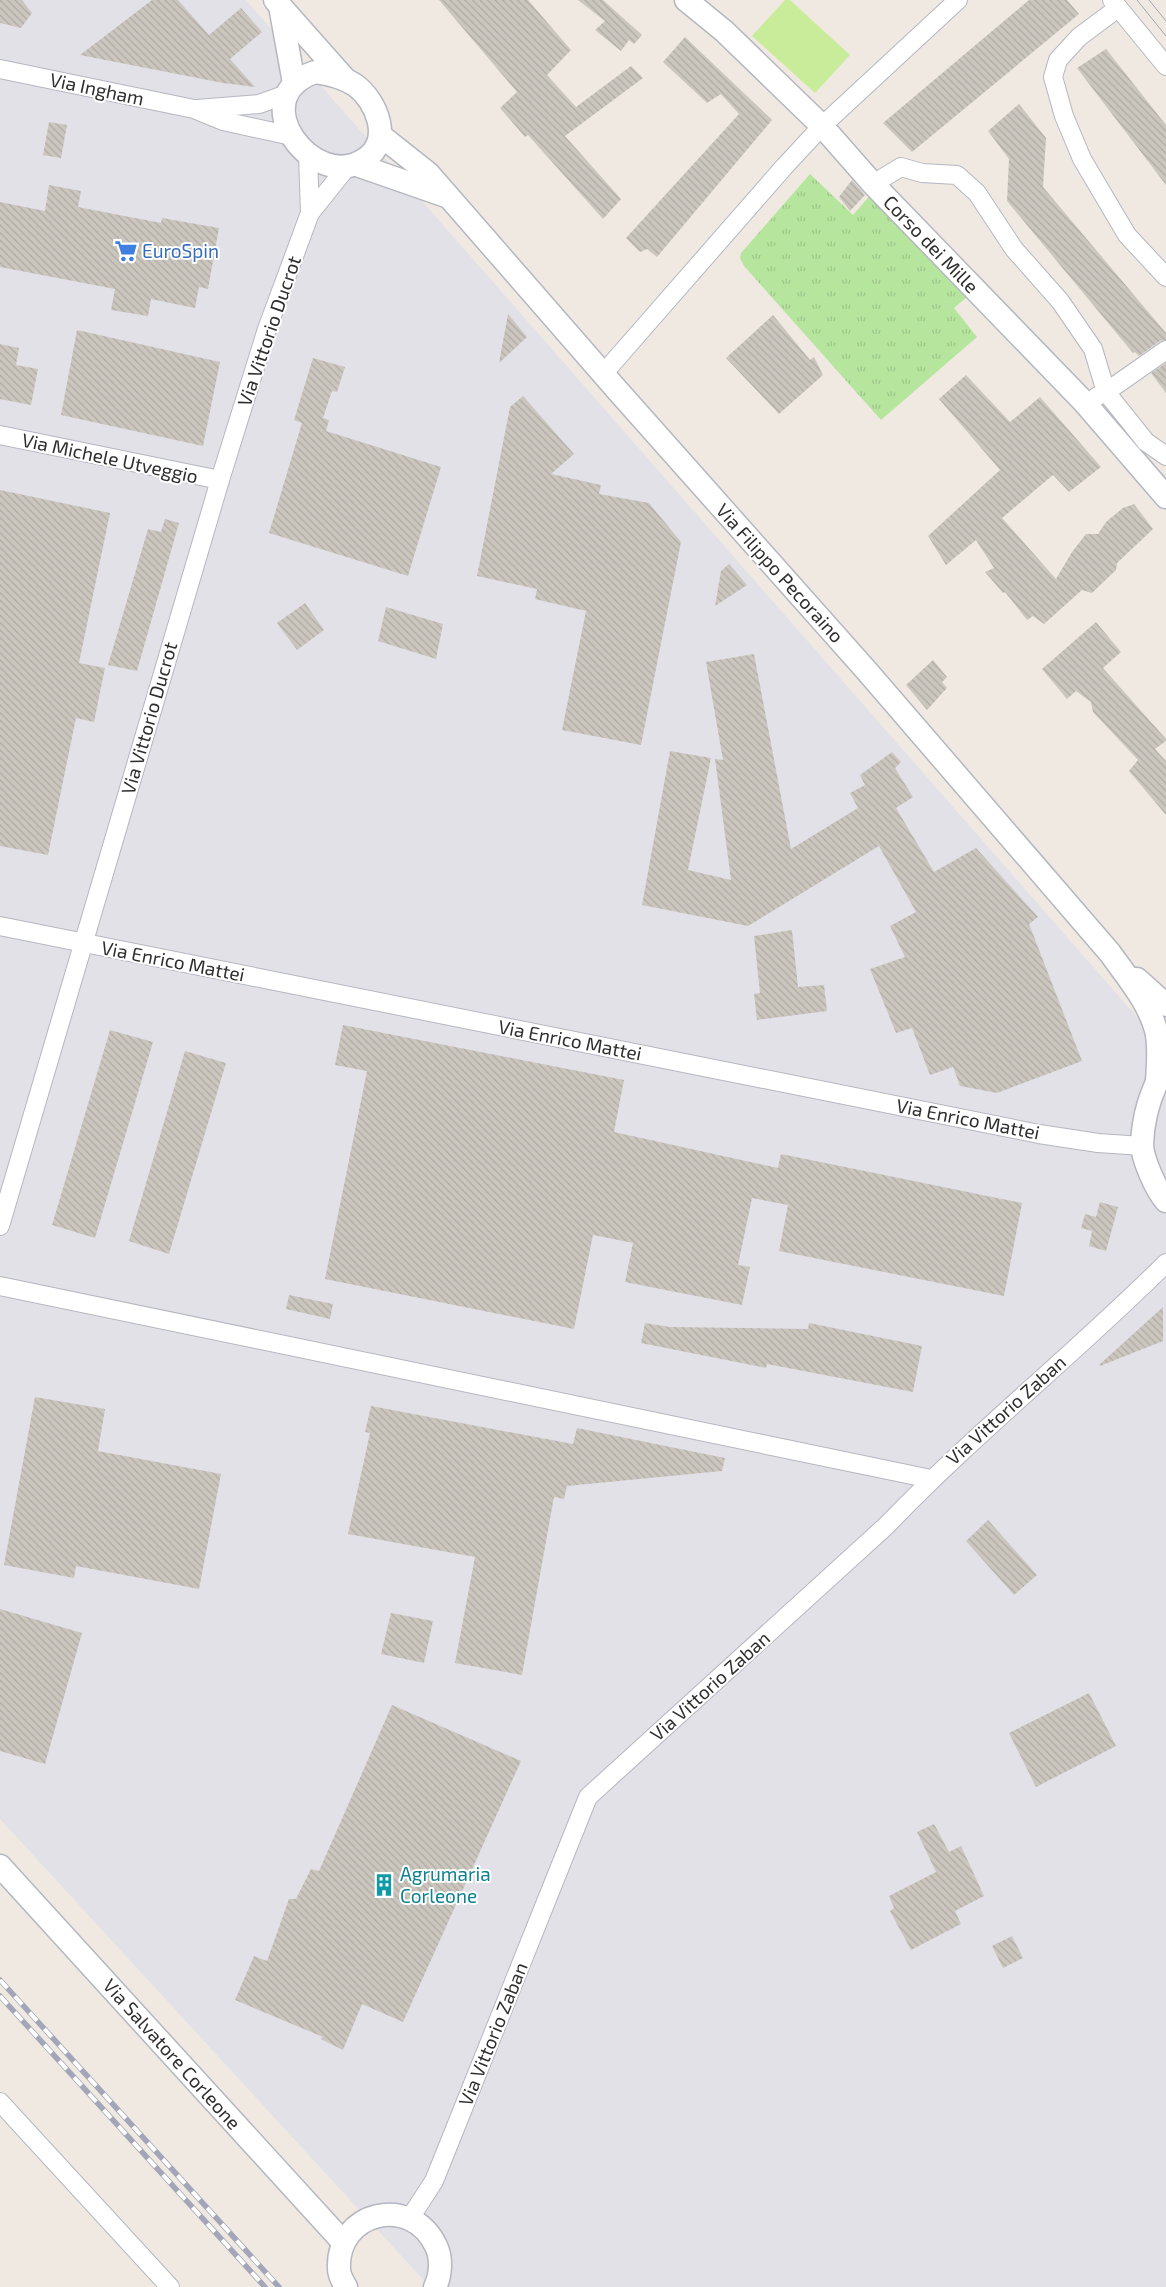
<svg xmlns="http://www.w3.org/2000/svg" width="1166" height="2287" font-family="'Exo 2',sans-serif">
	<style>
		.industrial { fill: #e3e1e8 }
		.grass { fill: url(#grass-tufts) }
		.pitch { fill: #c9ec9a }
		.building { fill: url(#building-back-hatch) }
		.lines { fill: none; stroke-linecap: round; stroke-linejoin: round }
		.minor-casing { stroke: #b4b7c1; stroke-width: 20 }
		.tertiary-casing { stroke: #b4b7c1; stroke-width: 25 }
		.minor { stroke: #fff; stroke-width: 18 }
		.tertiary { stroke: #fff; stroke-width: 22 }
		.tram { stroke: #a3a6b8; stroke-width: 1 }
		.rail-casing { stroke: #a3a6b8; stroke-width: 5.5 }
		.rail { stroke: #fff; stroke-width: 4; stroke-dasharray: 11; stroke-linecap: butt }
		.labels { text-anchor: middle; stroke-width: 4; stroke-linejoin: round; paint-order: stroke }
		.street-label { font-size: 19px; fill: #2e2e2e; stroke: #fff }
		.shop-label { font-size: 19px; fill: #366cbe; stroke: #fff; text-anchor: start }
		.culture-label { font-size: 19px; fill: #0d838f; stroke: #fff; text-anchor: start }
	</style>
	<defs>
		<pattern id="grass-tufts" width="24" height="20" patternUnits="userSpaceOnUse" patternTransform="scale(1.25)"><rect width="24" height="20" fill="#b6e59e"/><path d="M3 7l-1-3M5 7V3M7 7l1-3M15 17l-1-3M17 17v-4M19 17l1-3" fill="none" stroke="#9dc588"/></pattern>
		<pattern id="building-back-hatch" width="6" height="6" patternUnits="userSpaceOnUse" patternTransform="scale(1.25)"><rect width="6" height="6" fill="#cbc7bf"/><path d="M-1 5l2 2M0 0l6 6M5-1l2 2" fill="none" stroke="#afaba4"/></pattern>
	</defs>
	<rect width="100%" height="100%" fill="#efe9e1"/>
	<!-- industrial -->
	<path class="industrial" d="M0 0H246L1166 1050V2287H430L0 1819Z"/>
	<!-- grass -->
	<path class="grass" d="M810 174 853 215 873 192 968 296 954 308 977 337 881 420 744 266 740 258 741 253Z"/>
	<!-- pitch -->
	<path class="pitch" d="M785 0H790L850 55 815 93 752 36Z"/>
	<!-- building -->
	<g class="building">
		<path d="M0 0H22L32 13 21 28 0 23Z"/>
		<path d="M152 0H178L209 35 241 8 262 32 230 59 255 87 223 83 80 55Z"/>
		<path d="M439 0H528L571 50 547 75 576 107 631 66 643 78 565 136 621 199 603 219 528 135 525 137 500 108 517 92Z"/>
		<path d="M578 0H603L642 35 634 44 629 40 621 51 595 30 605 21Z"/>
		<path d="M1029 0H1067L1079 14 912 152 883 123Z"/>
		<path d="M685 37 772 120 657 257 647 249 640 252 626 238 739 114 721 94 707 103 663 62Z"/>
		<path d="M1106 49 1166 125V185L1077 68Z"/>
		<path d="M1019 104 1046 138 1043 187 1166 333V340L1160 341 1139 356 1135 352 1133 353 1007 201 1009 159 988 131Z"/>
		<path d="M49 122 67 125 61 158 43 155Z"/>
		<path d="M852 180 865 195 850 211 839 197Z"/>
		<path d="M49 185 81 191 78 207 161 223 162 218 219 228 208 289 199 287 195 308 151 299 148 316 111 310 115 289 0 267V202L45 211Z"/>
		<path d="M508 314 527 337 499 363Z"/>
		<path d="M773 315 810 360 814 357 823 375 779 414 726 358Z"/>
		<path d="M77 330 220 362 203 446 61 415Z"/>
		<path d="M0 344 19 348 16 365 38 369 31 405 0 399Z"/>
		<path d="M313 358 345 367 337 392 332 391 323 418 329 420 326 431 441 467 408 576 269 533 302 423 294 420Z"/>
		<path d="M1166 363V393L1151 373Z"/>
		<path d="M966 375 1010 422 1040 397 1101 467 1069 492 1053 475 1002 518 1056 579 1072 552 1086 534H1098L1106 522 1123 508 1134 504 1153 529 1117 563 1116 570 1092 593 1082 590 1044 624 1033 616 1027 620 1005 592 1003 593 985 572 994 568 976 540 946 565 928 536 1000 470 939 399Z"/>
		<path d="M523 396 574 454 551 474 601 485 599 494 649 503 681 542 641 745 562 730 586 611 535 599 537 589 477 576 510 407Z"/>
		<path d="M0 490 110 513 79 663 105 668 94 722 76 718 48 855 0 846Z"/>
		<path d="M165 519 179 523 137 671 108 665 148 529 161 532Z"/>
		<path d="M729 564 747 585 715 606 721 571Z"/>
		<path d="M305 603 324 630 297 650 277 623Z"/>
		<path d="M386 607 443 624 436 659 378 641Z"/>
		<path d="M1096 622 1121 652 1103 668 1166 739V741L1155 749 1166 761V815L1129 771 1138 760 1093 712 1091 702 1076 691 1067 699 1042 669Z"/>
		<path d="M754 654 791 849 858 808 850 793 865 785 860 775 892 752 901 762 895 768 913 797 896 808 934 872 976 848 1038 917 1029 924 1082 1061 997 1093 960 1086 953 1067 930 1075 912 1028 896 1033 870 969 905 957 890 926 916 912 879 846 748 926 642 905 670 751 711 758 688 870 731 880 715 759 723 760 706 662Z"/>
		<path d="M933 660 947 677 942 682 947 688 927 710 906 685Z"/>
		<path d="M792 930 798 987 824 985 827 1011 757 1020 754 994 760 993 754 936Z"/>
		<path d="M343 1025 624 1080 614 1132 778 1168 781 1154 1022 1203 1004 1296 779 1251 788 1205 752 1198 738 1265 750 1267 742 1305 625 1282 633 1243 593 1235 574 1329 325 1279 367 1071 335 1065Z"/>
		<path d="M110 1030 153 1042 95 1238 52 1225Z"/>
		<path d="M185 1051 226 1063 169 1254 129 1241Z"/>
		<path d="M1100 1202 1118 1207 1106 1251 1089 1246 1092 1231 1081 1228 1085 1214 1096 1217Z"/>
		<path d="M289 1295 333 1304 330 1319 286 1309Z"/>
		<path d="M1163 1307V1341L1100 1366 1099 1365Z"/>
		<path d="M645 1323 670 1327 808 1329 809 1323 922 1346 913 1392 767 1364 766 1368 641 1343Z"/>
		<path d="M35 1397 105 1409 98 1451 221 1474 199 1589 76 1566 74 1578 4 1565Z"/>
		<path d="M371 1406 573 1444 577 1428 725 1458 722 1471 567 1486 564 1499 554 1497 522 1675 455 1663 475 1557 348 1534 370 1433 365 1432Z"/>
		<path d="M988 1520 1037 1575 1014 1595 966 1541Z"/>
		<path d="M0 1609 82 1633 45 1764 0 1751Z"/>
		<path d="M391 1613 433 1621 424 1663 381 1654Z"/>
		<path d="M1089 1693 1116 1746 1036 1787 1009 1733Z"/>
		<path d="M392 1705 521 1761 403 2022 362 2004 343 2050 321 2039 323 2037 235 2000 254 1956 267 1961 289 1899H296L311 1869 319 1871Z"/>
		<path d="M934 1824 949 1852 961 1846 984 1896 955 1911 961 1924 911 1950 890 1911 894 1908 889 1896 936 1872 917 1832Z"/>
		<path d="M1012 1936 1023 1958 1003 1968 992 1946Z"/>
	</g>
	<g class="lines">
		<defs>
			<g id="minor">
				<path d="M1112 0 1166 66"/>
				<path d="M1118 8 1079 37 1058 60 1053 77 1064 116 1082 159 1127 235 1166 277"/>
				<path d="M0 69 194 109 223 121 292 136"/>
				<path d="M197 109 259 104 287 94"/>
				<path d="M308 156 310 213"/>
				<path d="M873 184 901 167 922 173 957 175 977 193 1014 249 1060 301 1093 349 1106 392 1146 442 1166 456"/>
				<path d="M603 374 784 167 822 126 958 0"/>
				<path d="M1096 397 1106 392 1166 350"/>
				<path d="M0 435 220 480"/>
				<path d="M0 926 1039 1134 1098 1143 1142 1146"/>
				<path d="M0 1226 220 480 267 329 310 213 347 167"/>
				<path d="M0 1286 931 1479"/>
				<path d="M0 2102 170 2287"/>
				<path d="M410 2218 434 2181 588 1797 887 1525C975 1433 1076 1353 1166 1263"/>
			</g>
			<g id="tertiary">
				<path d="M275 0 345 79"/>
				<path d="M686 0 724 31 822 126 873 184 1084 402 1166 497"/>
				<path d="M280 6 294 83"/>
				<path d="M315 72C330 74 343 77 355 85 377 101 393 141 365 159 315 194 241 98 315 72Z"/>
				<path d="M380 135 428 173 618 391 866 670 1110 953C1127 977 1148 1001 1156 1030 1160 1047 1158 1064 1157 1081"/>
				<path d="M357 165 446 196"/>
				<path d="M1137 979 1166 1005"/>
				<path d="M1164 1069C1151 1091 1143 1118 1142 1144 1142 1158 1156 1190 1166 1201"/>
				<path d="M0 1866 343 2242"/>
				<path d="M346 2287C343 2282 339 2274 339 2269 336 2212 411 2193 436 2246 442 2258 441 2275 435 2287"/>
			</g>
		</defs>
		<!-- minor casing -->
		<use href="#minor" class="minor-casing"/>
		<!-- tertiary casing -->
		<use href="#tertiary" class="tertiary-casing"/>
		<!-- minor -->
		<use href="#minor" class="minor"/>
		<!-- tertiary -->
		<use href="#tertiary" class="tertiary"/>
		<!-- tram -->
		<g class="tram">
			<path d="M1137 0 1166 36"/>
			<path d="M1149 0 1166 21"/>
		</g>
		<defs>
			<g id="rail">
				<path d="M0 1980 279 2287"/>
				<path d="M0 1996 265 2287"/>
			</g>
		</defs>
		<!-- rail casing -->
		<use href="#rail" class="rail-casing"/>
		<!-- rail -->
		<use href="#rail" class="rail"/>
	</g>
	<!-- icons -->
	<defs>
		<symbol id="supermarket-bare" viewBox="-9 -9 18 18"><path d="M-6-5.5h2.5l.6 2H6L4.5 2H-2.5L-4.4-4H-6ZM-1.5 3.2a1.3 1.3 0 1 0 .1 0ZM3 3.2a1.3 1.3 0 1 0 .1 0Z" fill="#3f7fe0" stroke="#fff" stroke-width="2.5" paint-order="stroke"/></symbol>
		<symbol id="building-bare" viewBox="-9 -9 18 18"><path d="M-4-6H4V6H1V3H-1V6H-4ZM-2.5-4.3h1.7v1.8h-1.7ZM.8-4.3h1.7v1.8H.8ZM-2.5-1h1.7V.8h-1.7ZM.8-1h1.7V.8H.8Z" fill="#0f9aa8" stroke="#fff" stroke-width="2.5" paint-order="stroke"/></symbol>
	</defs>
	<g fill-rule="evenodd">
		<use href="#supermarket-bare" x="110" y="235" width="32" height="32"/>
		<use href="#building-bare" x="368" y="1869" width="32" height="32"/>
	</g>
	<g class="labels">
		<!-- street labels -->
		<g class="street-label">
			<text transform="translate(97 89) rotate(12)" y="7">Via Ingham</text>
			<text transform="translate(931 244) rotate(46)" y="7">Corso dei Mille</text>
			<text transform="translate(269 331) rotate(-71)" y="7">Via Vittorio Ducrot</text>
			<text transform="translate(110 458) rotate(12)" y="7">Via Michele Utveggio</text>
			<text transform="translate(780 573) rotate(48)" y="7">Via Filippo Pecoraino</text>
			<text transform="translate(149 718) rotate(-74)" y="7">Via Vittorio Ducrot</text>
			<text transform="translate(173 961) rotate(11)" y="7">Via Enrico Mattei</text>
			<text transform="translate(570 1040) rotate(11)" y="7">Via Enrico Mattei</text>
			<text transform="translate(968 1119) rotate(11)" y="7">Via Enrico Mattei</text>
			<text transform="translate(1006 1410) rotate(-42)" y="7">Via Vittorio Zaban</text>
			<text transform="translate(710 1686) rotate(-42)" y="7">Via Vittorio Zaban</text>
			<text transform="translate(493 2034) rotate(-68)" y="7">Via Vittorio Zaban</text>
			<text transform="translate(172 2054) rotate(48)" y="7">Via Salvatore Corleone</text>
		</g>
		<!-- shop labels -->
		<g class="shop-label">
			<text x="142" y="258">EuroSpin</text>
		</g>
		<!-- culture labels -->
		<g class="culture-label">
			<text x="400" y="1881">Agrumaria<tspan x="400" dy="22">Corleone</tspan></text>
		</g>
	</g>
</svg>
